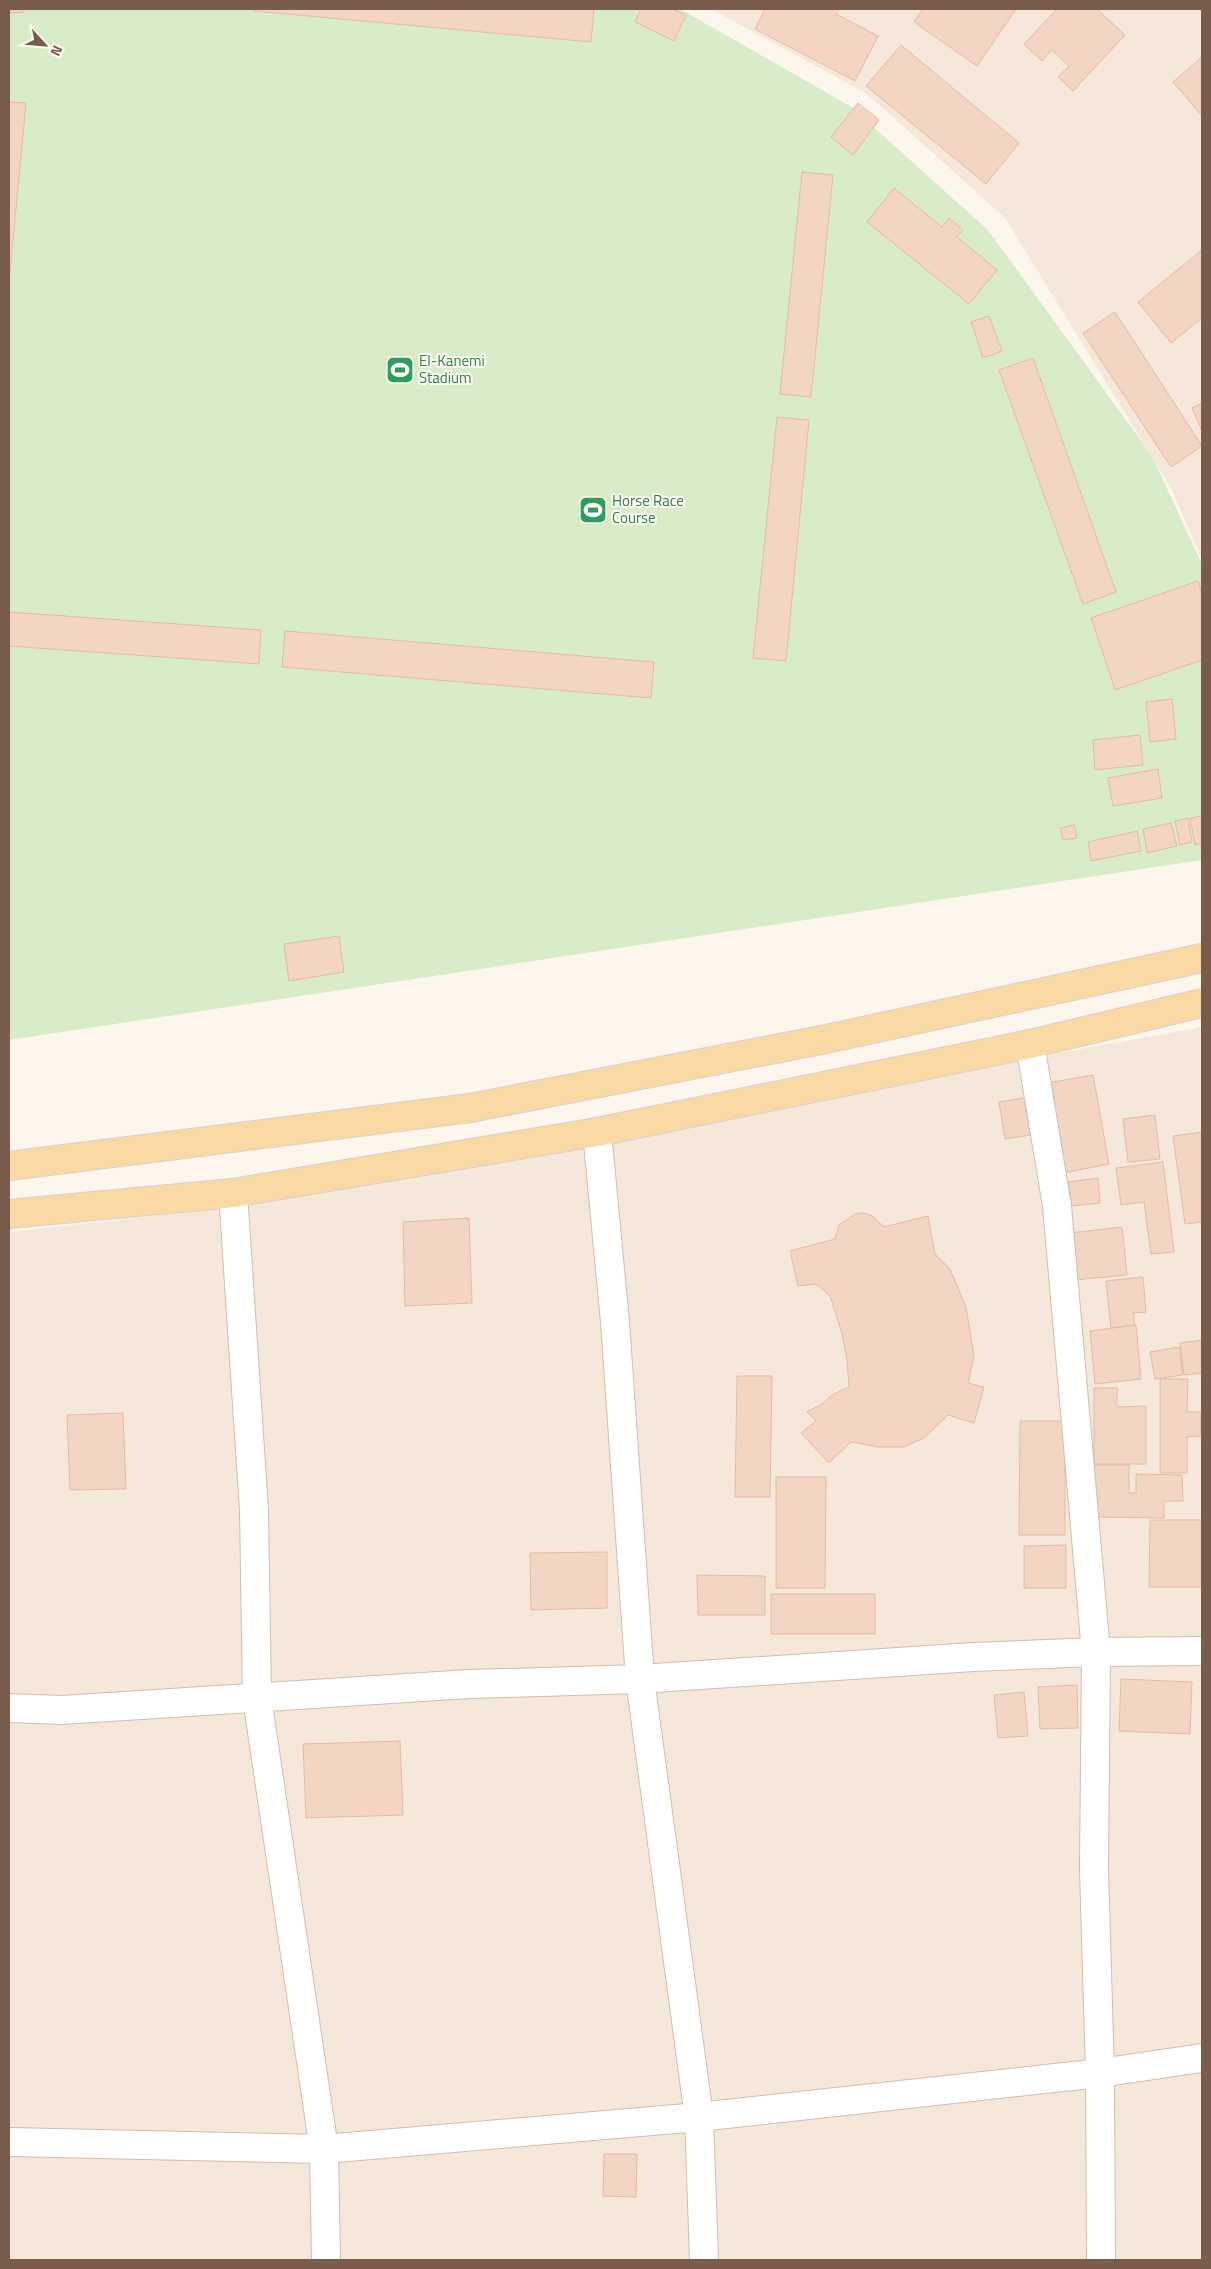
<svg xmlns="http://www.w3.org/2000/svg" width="1211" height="2269" font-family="'Titillium Web',sans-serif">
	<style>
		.residential { fill: #f5e8da }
		.green { fill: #d8ecc9 }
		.building { fill: #f3d5c3; stroke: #e6bba3 }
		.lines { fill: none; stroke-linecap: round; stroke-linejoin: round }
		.minor-casing { stroke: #d1beb0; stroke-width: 30 }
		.primary-casing { stroke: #dad1cd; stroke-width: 30 }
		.minor { stroke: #fff; stroke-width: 28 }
		.primary { stroke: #fbd9a5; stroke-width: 28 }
		.labels { text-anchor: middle; stroke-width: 4; stroke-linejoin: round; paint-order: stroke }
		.leisure-label { font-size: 15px; fill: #27864d; stroke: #fffaf3; text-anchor: start }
	</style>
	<rect width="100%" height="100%" fill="#fdf6ec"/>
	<!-- residential -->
	<g class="residential">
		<path d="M711 9H1202V560L1171 488 1005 218 866 93Z"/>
		<path d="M1202 1027V2260H9V1232L179 1213Z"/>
	</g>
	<!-- green -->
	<path class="green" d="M9 9H680L850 106 988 230 1152 456 1202 564V860L9 1040Z"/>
	<!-- building -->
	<g class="building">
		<path d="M9 9H24V12L9 13Z"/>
		<path d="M255 9H594L591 42 254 11Z"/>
		<path d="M641 9H672L686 15 674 41 635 22Z"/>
		<path d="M765 9H839L836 14 878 36 855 81 755 29Z"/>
		<path d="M923 9H1016L977 66 914 22Z"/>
		<path d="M1057 9H1097L1125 35 1073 91 1058 77 1069 66 1052 50 1042 61 1024 44Z"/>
		<path d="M901 45 1019 143 986 184 866 86Z"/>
		<path d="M1202 57V116L1173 82Z"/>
		<path d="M9 102 26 103 9 283Z"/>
		<path d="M858 103 879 120 853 155 831 137Z"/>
		<path d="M802 172 833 175 811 397 780 394Z"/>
		<path d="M894 188 942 227 949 218 963 230 957 237 997 270 969 304 867 222Z"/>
		<path d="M1202 250V318L1171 343 1138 302Z"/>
		<path d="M1115 312 1202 446 1171 467 1083 333Z"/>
		<path d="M989 316 1002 351 983 358 971 322Z"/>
		<path d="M1033 358 1116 592 1083 604 999 370Z"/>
		<path d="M1202 403V431L1192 408Z"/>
		<path d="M777 417 809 420 786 661 753 658Z"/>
		<path d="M1198 581 1202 594V660L1115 690 1091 618Z"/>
		<path d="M9 612 261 630 259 664 9 646Z"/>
		<path d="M285 631 654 662 651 698 282 667Z"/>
		<path d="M1172 699 1176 739 1150 742 1146 702Z"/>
		<path d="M1140 735 1143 765 1095 770 1093 740Z"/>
		<path d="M1158 769 1162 798 1113 806 1108 778Z"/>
		<path d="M1202 816V843L1195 845 1190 818Z"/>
		<path d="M1188 818 1192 842 1180 845 1175 821Z"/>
		<path d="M1171 823 1177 846 1147 853 1143 829Z"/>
		<path d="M1074 825 1077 838 1063 840 1060 828Z"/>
		<path d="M1137 831 1141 851 1091 861 1088 842Z"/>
		<path d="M339 936 344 972 289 981 284 944Z"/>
		<path d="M1093 1075 1109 1164 1063 1173 1047 1083Z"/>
		<path d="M1030 1097 1037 1134 1005 1139 999 1102Z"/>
		<path d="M1155 1115 1160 1159 1128 1162 1123 1119Z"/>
		<path d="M1202 1132V1222L1185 1224 1173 1136Z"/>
		<path d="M1163 1162 1174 1252 1151 1254 1144 1202 1121 1205 1116 1168Z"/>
		<path d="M1098 1178 1100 1203 1071 1206 1068 1182Z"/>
		<path d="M863 1213 871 1215 884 1227 928 1216 935 1254 950 1269 966 1307 974 1356 968 1383 984 1387 974 1423 948 1415 924 1438 904 1447H879L851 1442 829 1463 801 1433 816 1421 807 1412 822 1404 832 1395 849 1387 847 1360 842 1333 830 1296 816 1284 798 1286 790 1251 835 1239 839 1225 855 1214Z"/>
		<path d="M469 1218 472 1303 405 1306 403 1222Z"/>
		<path d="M1122 1227 1127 1275 1075 1280 1070 1233Z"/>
		<path d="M1143 1277 1146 1312 1133 1313 1135 1325 1111 1328 1106 1281Z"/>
		<path d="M1136 1325 1141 1379 1095 1384 1090 1331Z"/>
		<path d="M1202 1340V1373L1184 1375 1180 1343Z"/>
		<path d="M1179 1347 1183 1375 1155 1379 1150 1352Z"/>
		<path d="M737 1376H772L770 1497H735Z"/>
		<path d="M1160 1379H1188L1187 1412H1201V1436L1187 1437V1473H1160Z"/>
		<path d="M1094 1388H1117V1407L1146 1406V1464H1094Z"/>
		<path d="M123 1413 126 1489 70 1490 67 1415Z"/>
		<path d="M1020 1421H1065V1535H1019Z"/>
		<path d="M1093 1465H1129V1493H1136V1474L1182 1475 1183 1501H1164V1518L1093 1517Z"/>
		<path d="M776 1477H826L825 1588H776Z"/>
		<path d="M1150 1520H1202V1587H1149Z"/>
		<path d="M1066 1545V1588H1024V1546Z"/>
		<path d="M607 1552V1608L531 1610 530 1553Z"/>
		<path d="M697 1575 765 1576V1615H698Z"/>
		<rect x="771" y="1594" width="104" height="40"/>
		<path d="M1121 1679 1192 1682 1190 1734 1119 1731Z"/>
		<path d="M1077 1685 1078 1728 1040 1729 1038 1687Z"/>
		<path d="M1024 1692 1028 1736 998 1738 994 1695Z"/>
		<path d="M400 1741 403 1815 306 1818 303 1744Z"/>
		<path d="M604 2154H637L636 2197 603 2196Z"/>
	</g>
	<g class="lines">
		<defs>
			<g id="minor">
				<path d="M1030 1044 1057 1206 1096 1652 1094 1869 1100 2073 1101 2260"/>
				<path d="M597 1132 615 1322 640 1679 699 2117 704 2260"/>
				<path d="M233 1193 254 1510 257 1698 324 2149 326 2260"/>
				<path d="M9 1708 62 1710 470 1684 640 1679 973 1657 1096 1652 1202 1651"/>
				<path d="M9 2142 324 2149 699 2117 1100 2073 1202 2058"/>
			</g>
			<g id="primary">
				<path d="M9 1166 470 1108 826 1039 1202 958"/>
				<path d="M9 1214 233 1193 597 1132 1030 1044 1202 1003"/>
			</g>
		</defs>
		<!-- minor casing -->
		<use href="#minor" class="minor-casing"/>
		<!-- primary casing -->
		<use href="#primary" class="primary-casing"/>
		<!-- minor -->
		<use href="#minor" class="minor"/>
		<!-- primary -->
		<use href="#primary" class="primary"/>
	</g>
	<!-- icons -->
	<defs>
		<symbol id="stadium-square" viewBox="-11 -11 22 22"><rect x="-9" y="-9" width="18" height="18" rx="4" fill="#2e9e5b" stroke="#fffaf3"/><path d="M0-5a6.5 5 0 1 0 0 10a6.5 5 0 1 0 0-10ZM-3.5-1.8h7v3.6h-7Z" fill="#fff"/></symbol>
	</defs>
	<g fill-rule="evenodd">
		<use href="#stadium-square" x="384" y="354" width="32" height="32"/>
		<use href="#stadium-square" x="577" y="494" width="32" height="32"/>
	</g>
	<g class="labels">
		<!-- leisure labels -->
		<g class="leisure-label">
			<text x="419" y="366">El-Kanemi<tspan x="419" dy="17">Stadium</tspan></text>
			<text x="612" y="506">Horse Race<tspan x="612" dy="17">Course</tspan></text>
		</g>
	</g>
	<!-- border -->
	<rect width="1211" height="2269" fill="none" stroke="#7a5c4d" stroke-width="20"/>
	<!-- north arrow -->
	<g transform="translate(45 45) rotate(116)" stroke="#fffaf3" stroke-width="4" paint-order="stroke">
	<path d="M0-4L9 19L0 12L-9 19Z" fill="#7a5c4d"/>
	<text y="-8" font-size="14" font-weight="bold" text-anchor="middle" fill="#7a5c4d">N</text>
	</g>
</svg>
